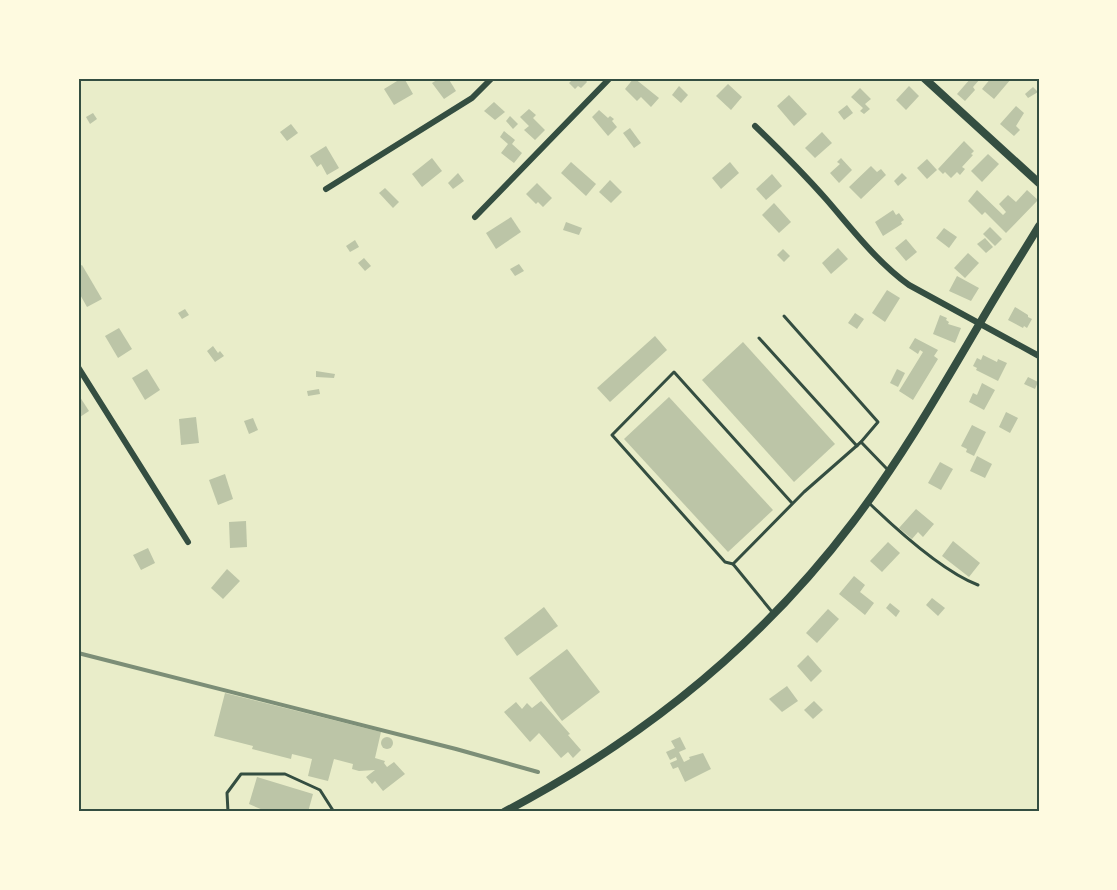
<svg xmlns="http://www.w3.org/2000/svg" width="1117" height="890" font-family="'Roboto Condensed',sans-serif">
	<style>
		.building { fill: #bcc5a7 }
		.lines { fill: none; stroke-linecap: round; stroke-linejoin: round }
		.service { stroke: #344e41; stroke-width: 3 }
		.minor { stroke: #344e41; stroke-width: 6 }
		.tertiary { stroke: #344e41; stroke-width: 8 }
		.rail { stroke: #7c8e77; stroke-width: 4 }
		.neatline { fill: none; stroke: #344e41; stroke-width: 2 }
	</style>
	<rect width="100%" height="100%" fill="#e9edc9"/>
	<!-- building -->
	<g class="building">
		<path d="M402 78H404L413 94 394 105 384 89Z"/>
		<path d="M440 78H448L456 91 444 99 432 83Z"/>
		<path d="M574 78H584L587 82 581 88 578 86 575 89 569 83Z"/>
		<path d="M634 78 659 98 651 107 641 97 637 101 625 89Z"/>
		<path d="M971 78 980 79 973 87 975 90 965 101 957 94Z"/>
		<path d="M991 78 1011 79 994 99 982 89Z"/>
		<path d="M728 84 742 97 731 110 716 96Z"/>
		<path d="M679 86 688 95 681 103 672 95Z"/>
		<path d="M909 86 919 96 906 110 896 100Z"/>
		<path d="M1033 87 1038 92 1028 98 1025 94Z"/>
		<path d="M860 88 871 99 865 104 870 109 864 114 860 111 863 108 851 97Z"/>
		<path d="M789 95 807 114 794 126 777 106Z"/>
		<path d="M494 102 505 112 495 120 484 111Z"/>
		<path d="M847 105 853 113 844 120 838 112Z"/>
		<path d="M1016 106 1024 113 1016 126 1020 130 1014 136 1000 124Z"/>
		<path d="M529 109 536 115 533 118 545 130 535 140 524 130 529 126 520 117Z"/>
		<path d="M599 110 608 118 610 116 614 119 612 121 617 127 608 136 592 117Z"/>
		<path d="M93 113 97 119 90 124 86 117Z"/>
		<path d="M510 116 518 124 513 129 506 121Z"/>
		<path d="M291 124 298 133 287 141 280 132Z"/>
		<path d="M630 128 641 143 634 148 623 133Z"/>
		<path d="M504 131 515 140 512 144 522 153 514 163 501 153 508 144 500 137Z"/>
		<path d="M822 132 832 143 815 158 805 148Z"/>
		<path d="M964 141 974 151 971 154 973 155 962 167 965 169 960 175 957 172 951 178 945 172 943 174 938 169Z"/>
		<path d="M326 146 339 168 327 175 321 164 317 167 310 156Z"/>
		<path d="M988 154 999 164 982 182 971 171Z"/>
		<path d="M432 158 442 171 422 187 412 174Z"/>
		<path d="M841 158 852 170 839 183 830 173 840 164 837 162Z"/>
		<path d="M927 159 937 170 927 179 917 168Z"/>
		<path d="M571 162 596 184 586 196 561 173Z"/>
		<path d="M730 162 739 173 721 189 712 178Z"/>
		<path d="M871 166 877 172 881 169 886 175 861 199 849 187Z"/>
		<path d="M458 173 464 181 453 189 448 183Z"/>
		<path d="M902 173 907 178 898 186 894 181Z"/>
		<path d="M772 174 782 186 766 200 756 189Z"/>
		<path d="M610 180 622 192 611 203 599 192Z"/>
		<path d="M537 183 552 198 543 207 538 202 536 204 526 194Z"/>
		<path d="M385 188 399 202 393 208 379 193Z"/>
		<path d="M977 190 1003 215 1006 212 999 204 1008 195 1016 202 1027 190 1038 200 1006 233 985 212 982 215 968 201Z"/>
		<path d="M774 203 791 222 779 233 762 215Z"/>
		<path d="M893 210 896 215 899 213 904 220 901 222 902 224 883 236 875 222Z"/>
		<path d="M511 217 521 232 496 249 486 233Z"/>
		<path d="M566 222 582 228 579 235 563 230Z"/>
		<path d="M990 227 1002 239 995 246 983 234Z"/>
		<path d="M944 228 957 237 949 248 936 238Z"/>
		<path d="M985 238 993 247 986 253 977 244Z"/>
		<path d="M906 239 917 252 906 261 895 248Z"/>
		<path d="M355 240 359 247 350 252 346 246Z"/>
		<path d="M838 248 848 259 831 274 822 263Z"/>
		<path d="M783 249 790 256 784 262 777 255Z"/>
		<path d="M968 253 979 263 965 278 954 268Z"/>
		<path d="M364 258 371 266 365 271 358 263Z"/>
		<path d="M519 264 524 271 515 276 510 269Z"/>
		<path d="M82 265 102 299 87 307 78 291V267Z"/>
		<path d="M957 276 979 288 971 301 949 291Z"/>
		<path d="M887 290 900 298 885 322 872 313Z"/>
		<path d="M1015 307 1028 315V317L1032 319 1027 328 1024 326 1023 328 1008 320Z"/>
		<path d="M185 309 189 315 182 319 178 313Z"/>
		<path d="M855 313 864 319 857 329 848 323Z"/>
		<path d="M940 315 947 318 946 320 949 322 948 324 961 328 955 343 933 334Z"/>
		<path d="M119 328 132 349 118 358 105 336Z"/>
		<path d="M655 336 667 350 610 402 597 388Z"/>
		<path d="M915 338 938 350 934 356 938 359 913 400 899 391 923 352 920 350 918 354 909 348Z"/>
		<path d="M743 342 835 444 794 482 702 380Z"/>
		<path d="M213 346 218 353 220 351 224 356 215 362 207 351Z"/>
		<path d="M983 355 997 362 998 359 1007 363 998 381 976 370 977 368 973 366 977 358 981 360Z"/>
		<path d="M147 369 160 390 145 400 132 378Z"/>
		<path d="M897 369 905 373 898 387 890 383Z"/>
		<path d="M316 371 335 374 334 378 316 377Z"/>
		<path d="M1028 377 1038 382 1035 389 1024 384Z"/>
		<path d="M982 383 995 390 984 410 969 402 973 393 977 395Z"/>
		<path d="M319 389 320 394 308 396 307 391Z"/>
		<path d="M78 394 89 411 80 417 78 415Z"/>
		<path d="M669 397 773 510 728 552 624 439Z"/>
		<path d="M1006 412 1018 418 1010 433 999 427Z"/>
		<path d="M196 417 199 443 181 445 179 419Z"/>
		<path d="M253 418 258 430 249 434 244 421Z"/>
		<path d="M972 425 986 432 974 456 966 452 967 449 961 446Z"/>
		<path d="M977 456 992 464 985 478 970 471Z"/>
		<path d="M940 462 953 469 941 490 928 483Z"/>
		<path d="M225 474 233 499 218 505 209 480Z"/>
		<path d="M916 509 934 524 923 537 918 532 912 539 899 528Z"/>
		<path d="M246 521 247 547 230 548 229 522Z"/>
		<path d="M953 541 980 563 969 577 942 556Z"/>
		<path d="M888 542 900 553 882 572 870 561Z"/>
		<path d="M148 548 155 563 141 570 133 555Z"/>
		<path d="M227 569 240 581 223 599 211 588Z"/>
		<path d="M854 576 865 585 860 592 874 603 865 615 839 594Z"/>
		<path d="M932 598 945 608 938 616 926 605Z"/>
		<path d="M890 603 900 611 896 617 886 608Z"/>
		<path d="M544 607 558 626 517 656 504 638Z"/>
		<path d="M828 609 839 619 817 643 806 633Z"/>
		<path d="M567 649 600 692 562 721 529 678Z"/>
		<path d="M808 655 822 671 811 682 797 666Z"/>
		<path d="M787 686 798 701 782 712 769 699Z"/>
		<path d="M225 693 381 732 375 758 385 761 384 763 387 767 394 762 405 774 383 791 375 781 372 784 366 777 375 770 359 771 352 769 353 764 334 759 328 781 308 776 312 759 292 754 291 759 252 749 253 746 214 736Z"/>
		<path d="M541 701 570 734 568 735 581 750 573 758 568 752 561 758 539 733 530 742 504 712 516 702 522 709 527 703 532 708Z"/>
		<path d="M814 701 823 710 813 719 804 710Z"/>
		<circle cx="387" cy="743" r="6"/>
		<path d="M680 737 686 749 679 752 684 762 690 759 689 757 703 753 711 769 685 782 678 767 673 769 670 763 677 760 676 757 670 760 666 752 675 748 671 741Z"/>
		<path d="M257 777 313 794 308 812H263V810L249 804Z"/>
	</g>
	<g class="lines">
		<!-- service -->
		<g class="service">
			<path d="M784 316 878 422 861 442"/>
			<path d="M759 338 857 446"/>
			<path d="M869 503C896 529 944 572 978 585"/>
			<path d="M733 564 725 562 612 435 674 372 792 503"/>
			<path d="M773 613 733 564 804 492 861 442 888 470"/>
			<path d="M228 812 227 793 241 774H285L320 790 334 812"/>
		</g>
		<!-- minor -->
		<g class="minor">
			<path d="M755 126C780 150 803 173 826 199 852 229 877 262 909 285L1039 356"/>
			<path d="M326 189 472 98 492 78"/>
			<path d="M475 217 610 78"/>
			<path d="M78 367 188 542"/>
		</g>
		<!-- tertiary -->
		<g class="tertiary">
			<path d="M924 78 1039 183"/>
			<path d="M504 812C640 741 760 645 853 522 901 459 940 391 980 323 999 290 1019 259 1039 226"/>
		</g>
		<!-- rail -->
		<path class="rail" d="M78 653 456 749 538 772"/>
	</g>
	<!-- border -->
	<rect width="1117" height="890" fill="none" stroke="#fefae0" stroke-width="159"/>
	<rect x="80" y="80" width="958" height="730" class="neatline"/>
</svg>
